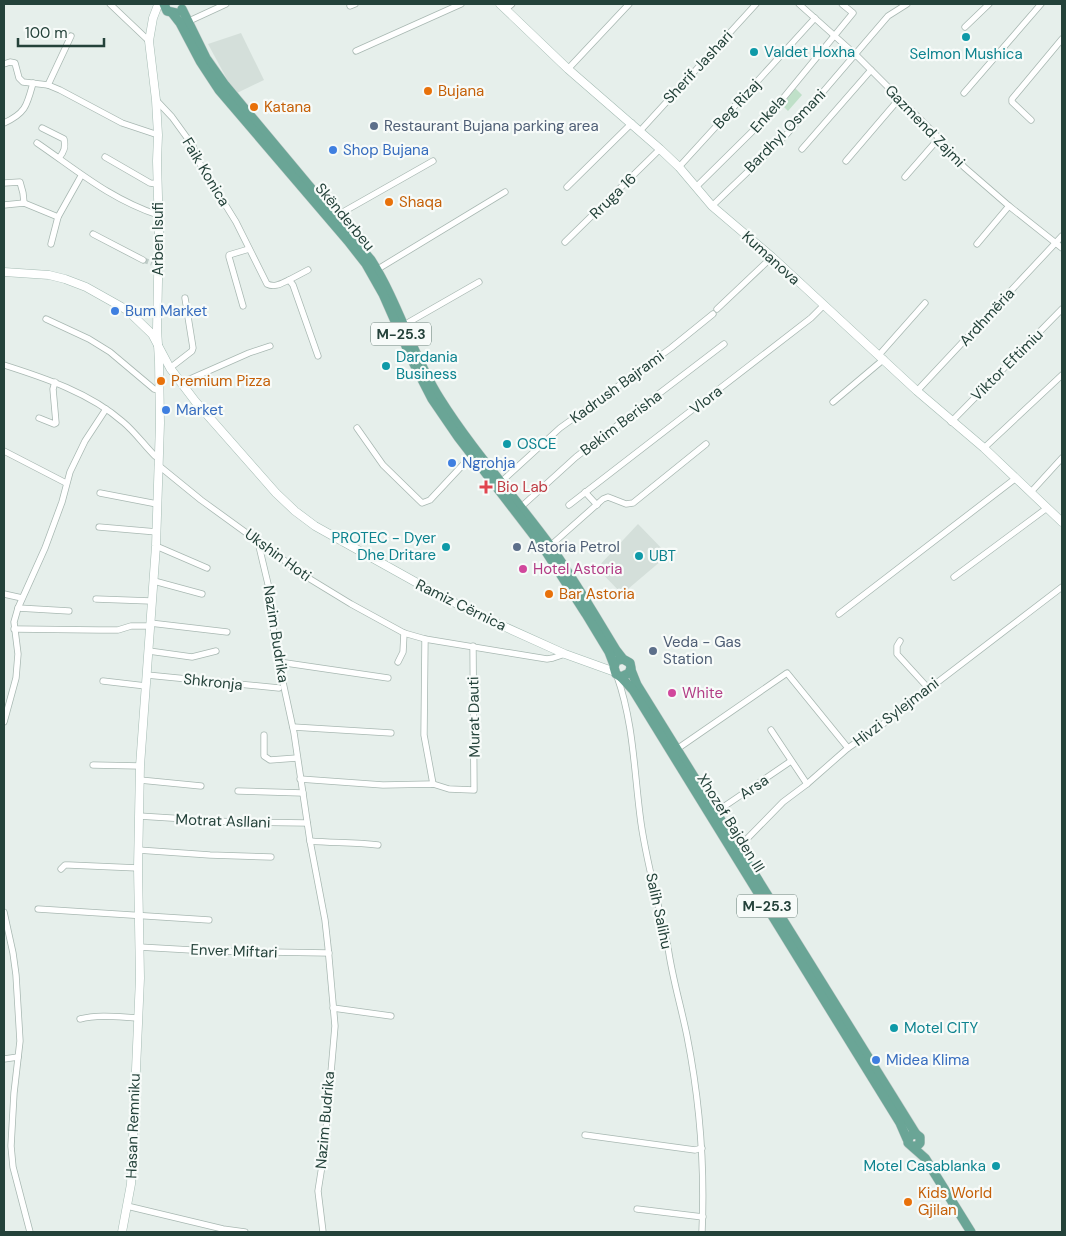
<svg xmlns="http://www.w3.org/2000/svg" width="1066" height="1236" font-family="'DM Sans',sans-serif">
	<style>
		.built { fill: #d4dfda }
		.green { fill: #bfe0c8 }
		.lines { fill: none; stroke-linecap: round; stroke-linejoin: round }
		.street-tunnel { stroke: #bfccc8; stroke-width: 5.5; stroke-dasharray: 5.5 3; stroke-linecap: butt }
		.street-casing { stroke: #a8b8b2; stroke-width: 7 }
		.secondary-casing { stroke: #a4bbb3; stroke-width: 9 }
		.primary-casing { stroke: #c2cac8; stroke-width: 10 }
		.street { stroke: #fff; stroke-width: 5.5 }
		.secondary { stroke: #fff; stroke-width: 8 }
		.primary { stroke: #6aa596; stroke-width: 9 }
		.culture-dot { fill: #0f9aa8; stroke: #f7fbf9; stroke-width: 2 }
		.food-dot { fill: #e8710a; stroke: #f7fbf9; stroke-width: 2 }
		.service-dot { fill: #5c6f8a; stroke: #f7fbf9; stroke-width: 2 }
		.shop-dot { fill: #3f7fe0; stroke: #f7fbf9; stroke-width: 2 }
		.health-dot { fill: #e0444e; stroke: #f7fbf9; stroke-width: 2 }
		.hotel-dot { fill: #d1479c; stroke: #f7fbf9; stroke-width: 2 }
		.labels { text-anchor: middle; stroke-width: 4.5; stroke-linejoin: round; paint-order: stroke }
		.shield { fill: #f7fbf9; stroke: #637a73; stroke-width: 1 }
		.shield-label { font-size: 14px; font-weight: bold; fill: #24423a }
		.culture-label { font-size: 15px; fill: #0d838f; stroke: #f7fbf9; text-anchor: start }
		.street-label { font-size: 15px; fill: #24423a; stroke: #f7fbf9 }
		.food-label { font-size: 15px; fill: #c56008; stroke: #f7fbf9; text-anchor: start }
		.service-label { font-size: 15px; fill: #4e5e75; stroke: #f7fbf9; text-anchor: start }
		.shop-label { font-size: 15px; fill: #366cbe; stroke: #f7fbf9; text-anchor: start }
		.health-label { font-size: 15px; fill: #be3a42; stroke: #f7fbf9; text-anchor: start }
		.hotel-label { font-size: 15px; fill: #b23c85; stroke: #f7fbf9; text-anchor: start }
	</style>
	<rect width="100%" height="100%" fill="#e6efeb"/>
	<!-- built -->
	<g class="built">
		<path d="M241 33 264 80 235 94 208 44Z"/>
		<path d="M638 524 668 555 622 594 597 568Z"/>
	</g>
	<!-- green -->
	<path class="green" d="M795 88 802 95 788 111 782 105Z"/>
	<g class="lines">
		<!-- street-tunnel -->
		<path class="street-tunnel" d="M143 260 152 263"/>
		<defs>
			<g id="street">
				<path d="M110 4 149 41"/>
				<path d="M799 4 856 55 939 138 964 167 1009 206 1062 248"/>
				<path d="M350 6 355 4"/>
				<path d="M506 9 512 4"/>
				<path d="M187 22 226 4"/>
				<path d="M965 27 989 4"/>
				<path d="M356 51 461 4"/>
				<path d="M4 64 10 62 15 63 19 78 23 82 48 85 60 90 122 123 158 135"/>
				<path d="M568 69 629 4"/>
				<path d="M48 85 71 36"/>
				<path d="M964 93 1041 4"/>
				<path d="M156 100 172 117 193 146 197 159 236 222 267 284C275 288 282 283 289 280L293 285 318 356"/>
				<path d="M1031 120 1012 102V99L1062 39"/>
				<path d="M4 123C26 113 27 105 33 83"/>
				<path d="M42 128 64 139C66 147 64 152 59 158"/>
				<path d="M640 131 756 4"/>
				<path d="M37 143C78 171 110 199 158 215"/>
				<path d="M802 149 871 70"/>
				<path d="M105 157 150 183 157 184"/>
				<path d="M846 161 899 99"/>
				<path d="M679 167 815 18"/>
				<path d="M905 177 939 138"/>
				<path d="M4 183 20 182 23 193 24 203"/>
				<path d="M567 187 632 123"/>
				<path d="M696 187 771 113 853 13 842 4"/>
				<path d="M4 205 24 203 58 217"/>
				<path d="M712 206 786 135 888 16 907 4"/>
				<path d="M336 216 433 161"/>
				<path d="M93 234 143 260"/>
				<path d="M565 242 660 149"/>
				<path d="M51 244 58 217 81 176"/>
				<path d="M977 244 1009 206"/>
				<path d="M378 269 505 192"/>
				<path d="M289 280 308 270"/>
				<path d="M243 306 229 257V255L249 249"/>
				<path d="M717 309 772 257"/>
				<path d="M46 319 89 339 110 352 154 389 159 390"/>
				<path d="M404 325 479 282"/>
				<path d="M879 355 925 303"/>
				<path d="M4 365C45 378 90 393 123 422 135 432 144 445 155 456L159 458"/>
				<path d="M170 368 192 351 193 348 185 298"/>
				<path d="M181 383 249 353 270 346"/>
				<path d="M917 391 1062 236"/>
				<path d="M833 402 884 359"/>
				<path d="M39 418 54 424 56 423 53 389 55 382"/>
				<path d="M951 422 1062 309"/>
				<path d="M357 428 383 465 422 503 430 500 472 455"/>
				<path d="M984 448 1062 375"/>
				<path d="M4 451 66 483"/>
				<path d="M158 465 201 500 310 579 351 604 404 633 425 639 547 659 553 658 565 654"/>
				<path d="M501 482 560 428 671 348 713 314"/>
				<path d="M585 492 597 505"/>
				<path d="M1031 492 1062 458"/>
				<path d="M100 493 157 504"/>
				<path d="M569 505 811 318 824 305"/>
				<path d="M521 507 576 457 724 344"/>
				<path d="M99 527 157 532"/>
				<path d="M258 542 268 584 276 650 294 733 310 841 325 920 328 947 335 1026 324 1153 318 1191 323 1232"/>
				<path d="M156 546 207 568"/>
				<path d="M550 546 603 499 608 497 626 504 633 503 706 444"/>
				<path d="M954 577 1047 508"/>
				<path d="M154 581 202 594"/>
				<path d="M4 594 22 598"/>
				<path d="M96 599 151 601"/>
				<path d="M18 608 69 611"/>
				<path d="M839 614 1016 478"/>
				<path d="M150 623 227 632"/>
				<path d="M14 629 99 630H118L131 626H150"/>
				<path d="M425 639 424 735 433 784"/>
				<path d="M900 641 897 646V654L929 689"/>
				<path d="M149 651 192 657 216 651"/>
				<path d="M279 662 388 678"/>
				<path d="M398 662 403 652 404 633"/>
				<path d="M147 675 279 688"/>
				<path d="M617 676C634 724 634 773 641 823 647 865 659 906 668 947 672 977 681 1006 687 1036 700 1102 705 1165 702 1232"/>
				<path d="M103 681 146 686"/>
				<path d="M4 722 16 678 18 654 14 622 18 608 45 548 62 502 70 472 85 441 106 409"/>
				<path d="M293 727 391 733"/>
				<path d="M771 730 807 784"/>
				<path d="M264 735V756L270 760 297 758"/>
				<path d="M677 749 787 673 848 748"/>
				<path d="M93 765 140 766"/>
				<path d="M300 779 383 785 433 784 449 789 474 790 473 646"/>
				<path d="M140 780 201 786"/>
				<path d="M238 791 303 793"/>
				<path d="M716 812 791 761"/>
				<path d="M139 816 234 822 307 823"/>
				<path d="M310 841C333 843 355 842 378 845"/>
				<path d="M738 848 783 802 807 784 848 748 879 727 1062 587"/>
				<path d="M138 850 210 855 271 857"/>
				<path d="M61 869 65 865H69L138 868"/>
				<path d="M38 909 209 920"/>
				<path d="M4 912 13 953 16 975 20 1041 14 1093 11 1146 13 1167 30 1232"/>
				<path d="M139 947 209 951 329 953"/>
				<path d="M333 1008 391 1016"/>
				<path d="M80 1019C99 1014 119 1017 138 1018"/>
				<path d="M4 1059 18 1057"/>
				<path d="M585 1135 695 1150 702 1148"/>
				<path d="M127 1206 223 1229 245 1232"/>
				<path d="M637 1209 703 1217"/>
			</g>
			<g id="secondary">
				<path d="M500 4 568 69 660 149 679 167 712 206 772 257 917 391 984 448 1062 522"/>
				<path d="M4 272 49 275 65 279 86 287 127 310 152 334 170 368 195 401 276 493 295 511 315 526 437 594 483 617 565 654 615 672"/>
				<path d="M122 1232 131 1184 140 978 138 868 140 766 156 546 160 423 159 361 157 329 159 233 157 161 158 135 156 100 149 41 153 18 158 5 161 4"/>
			</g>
			<g id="primary">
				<path d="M164 4 167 11 176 13"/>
				<path d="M182 9 206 58 225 85 371 260C399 304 412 355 440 399 472 450 513 495 549 544 573 578 594 614 616 650L623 659 630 663 631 668 629 673 621 677 616 674 614 667 616 661 623 659"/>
				<path d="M173 14 180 23 200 61 219 90 348 241 366 264 383 294 413 362 432 399 458 437 545 550 586 614 609 652 614 665"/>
				<path d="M631 670 637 685 916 1134"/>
				<path d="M621 677 633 690 900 1123 907 1139"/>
				<path d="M912 1146H917L920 1143V1137L916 1134 909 1136 908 1143 925 1158 971 1232"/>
			</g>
		</defs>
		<!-- street casing -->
		<use href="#street" class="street-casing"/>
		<!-- secondary casing -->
		<use href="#secondary" class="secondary-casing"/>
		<!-- primary casing -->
		<use href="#primary" class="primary-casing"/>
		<!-- street -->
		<use href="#street" class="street"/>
		<!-- secondary -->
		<use href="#secondary" class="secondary"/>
		<!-- primary -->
		<use href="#primary" class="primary"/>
	</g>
	<!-- markers -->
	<g class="culture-dot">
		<circle cx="966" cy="37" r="5"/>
		<circle cx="754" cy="52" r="5"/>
		<circle cx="386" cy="366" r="5"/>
		<circle cx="507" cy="444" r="5"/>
		<circle cx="446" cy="547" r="5"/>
		<circle cx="639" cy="556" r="5"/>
		<circle cx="894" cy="1028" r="5"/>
		<circle cx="996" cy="1166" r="5"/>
	</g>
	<g class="food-dot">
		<circle cx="428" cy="91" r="5"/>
		<circle cx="254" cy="107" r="5"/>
		<circle cx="389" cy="202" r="5"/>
		<circle cx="161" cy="381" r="5"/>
		<circle cx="549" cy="594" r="5"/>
		<circle cx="908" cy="1202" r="5"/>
	</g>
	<g class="service-dot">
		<circle cx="374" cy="126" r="5"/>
		<circle cx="517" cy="547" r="5"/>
		<circle cx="653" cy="651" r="5"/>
	</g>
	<g class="shop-dot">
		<circle cx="333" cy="150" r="5"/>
		<circle cx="115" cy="311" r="5"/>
		<circle cx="166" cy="410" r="5"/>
		<circle cx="452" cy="463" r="5"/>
		<circle cx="876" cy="1060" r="5"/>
	</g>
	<path class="health-dot" d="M483.5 479.5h5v5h5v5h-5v5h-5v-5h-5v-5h5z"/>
	<g class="hotel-dot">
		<circle cx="523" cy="569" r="5"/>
		<circle cx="672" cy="693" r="5"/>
	</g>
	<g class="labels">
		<!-- shield labels -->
		<g class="shield">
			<rect x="371" y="322.5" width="60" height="23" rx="4"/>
			<rect x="737" y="894.5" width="60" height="23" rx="4"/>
		</g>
		<g class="shield-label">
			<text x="401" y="339">M-25.3</text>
			<text x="767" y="911">M-25.3</text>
		</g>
		<!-- culture labels -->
		<g class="culture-label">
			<text x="764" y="57">Valdet Hoxha</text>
			<text x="966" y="59" text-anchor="middle">Selmon Mushica</text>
			<text x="396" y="362">Dardania<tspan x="396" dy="17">Business</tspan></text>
			<text x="517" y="449">OSCE</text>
			<text x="436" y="543" text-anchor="end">PROTEC - Dyer<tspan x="436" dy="17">Dhe Dritare</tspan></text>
			<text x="649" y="561">UBT</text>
			<text x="904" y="1033">Motel CITY</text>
			<text x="986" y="1171" text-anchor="end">Motel Casablanka</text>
		</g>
		<!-- street labels -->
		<g class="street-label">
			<text transform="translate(698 67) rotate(-47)" y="5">Sherif Jashari</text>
			<text transform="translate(737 104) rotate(-47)" y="5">Beg Rizaj</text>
			<text transform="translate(768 114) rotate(-48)" y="5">Enkela</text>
			<text transform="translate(925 126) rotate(46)" y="5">Gazmend Zajmi</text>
			<text transform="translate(785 131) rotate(-46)" y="5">Bardhyl Osmani</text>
			<text transform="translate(206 172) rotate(59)" y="5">Faik Konica</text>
			<text transform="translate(613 196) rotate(-44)" y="5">Rruga 16</text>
			<text transform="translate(345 217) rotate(50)" y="5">Skënderbeu</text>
			<text transform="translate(158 239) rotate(-90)" y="5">Arben Isufi</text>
			<text transform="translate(771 258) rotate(42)" y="5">Kumanova</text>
			<text transform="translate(987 317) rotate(-47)" y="5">Ardhmëria</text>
			<text transform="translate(1007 365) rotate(-45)" y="5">Viktor Eftimiu</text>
			<text transform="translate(617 387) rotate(-36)" y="5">Kadrush Bajrami</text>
			<text transform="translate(706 400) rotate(-38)" y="5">Vlora</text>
			<text transform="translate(621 423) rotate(-37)" y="5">Bekim Berisha</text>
			<text transform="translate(278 555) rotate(36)" y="5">Ukshin Hoti</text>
			<text transform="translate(461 605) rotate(26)" y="5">Ramiz Cërnica</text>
			<text transform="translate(276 634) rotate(81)" y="5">Nazim Budrika</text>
			<text transform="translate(213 682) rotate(6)" y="5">Shkronja</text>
			<text transform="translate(896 712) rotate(-37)" y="5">Hivzi Sylejmani</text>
			<text transform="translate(474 717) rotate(-91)" y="5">Murat Dauti</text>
			<text transform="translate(754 787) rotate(-34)" y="5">Arsa</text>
			<text transform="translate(223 821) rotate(2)" y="5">Motrat Asllani</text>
			<text transform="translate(731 823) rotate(58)" y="5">Xhozef Bajden III</text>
			<text transform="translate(659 911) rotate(78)" y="5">Salih Salihu</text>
			<text transform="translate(234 951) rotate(2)" y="5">Enver Miftari</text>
			<text transform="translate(325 1120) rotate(-85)" y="5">Nazim Budrika</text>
			<text transform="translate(133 1126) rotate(-88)" y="5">Hasan Remniku</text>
		</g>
		<!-- food labels -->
		<g class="food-label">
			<text x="438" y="96">Bujana</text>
			<text x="264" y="112">Katana</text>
			<text x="399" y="207">Shaqa</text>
			<text x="171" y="386">Premium Pizza</text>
			<text x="559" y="599">Bar Astoria</text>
			<text x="918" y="1198">Kids World<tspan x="918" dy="17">Gjilan</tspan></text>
		</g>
		<!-- service labels -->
		<g class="service-label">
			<text x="384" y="131">Restaurant Bujana parking area</text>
			<text x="527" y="552">Astoria Petrol</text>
			<text x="663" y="647">Veda - Gas<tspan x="663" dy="17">Station</tspan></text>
		</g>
		<!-- shop labels -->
		<g class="shop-label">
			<text x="343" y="155">Shop Bujana</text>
			<text x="125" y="316">Bum Market</text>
			<text x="176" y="415">Market</text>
			<text x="462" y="468">Ngrohja</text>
			<text x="886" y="1065">Midea Klima</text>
		</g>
		<!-- health labels -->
		<g class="health-label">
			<text x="497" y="492">Bio Lab</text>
		</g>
		<!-- hotel labels -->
		<g class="hotel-label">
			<text x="533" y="574">Hotel Astoria</text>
			<text x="682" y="698">White</text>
		</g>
	</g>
	<!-- border -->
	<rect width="1066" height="1236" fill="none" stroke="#24423a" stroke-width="10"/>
	<!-- scale -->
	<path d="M18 38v8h86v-8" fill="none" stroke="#24423a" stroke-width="2.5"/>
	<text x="25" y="38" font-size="15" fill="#24423a" stroke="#f7fbf9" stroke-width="4" paint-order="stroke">100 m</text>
</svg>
